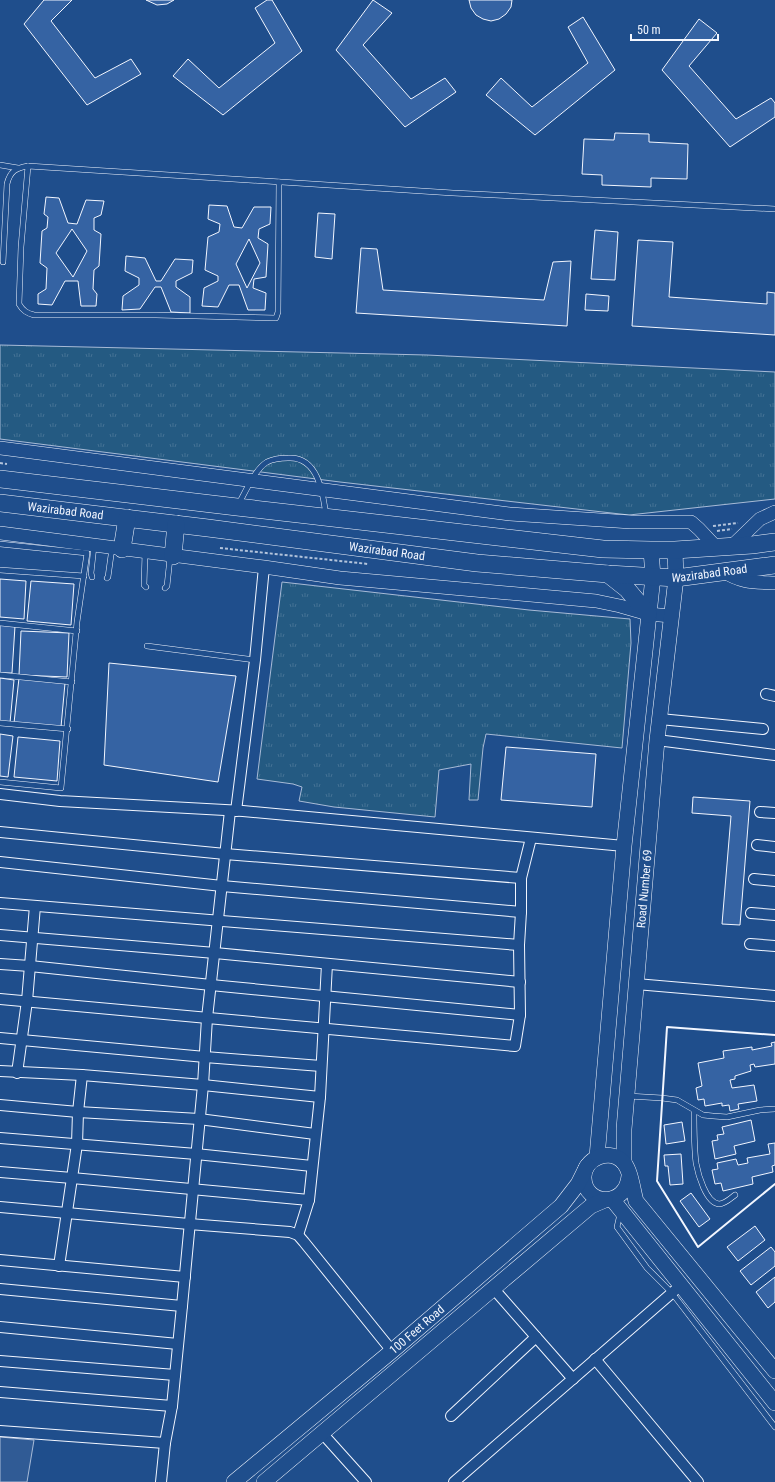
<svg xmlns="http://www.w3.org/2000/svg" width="775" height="1482" font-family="'Roboto Condensed',sans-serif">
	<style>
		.grass { fill: url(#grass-tufts); stroke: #a8bbd7 }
		.parking { fill: #305b95; stroke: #a8bbd7 }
		.building { fill: #3563a3; stroke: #f2f6ff; fill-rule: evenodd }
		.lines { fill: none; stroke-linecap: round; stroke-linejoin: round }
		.service-casing { stroke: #f2f6ff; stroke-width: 6 }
		.minor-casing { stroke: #f2f6ff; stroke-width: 12 }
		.tertiary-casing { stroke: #f2f6ff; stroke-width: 14 }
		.secondary-casing { stroke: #f2f6ff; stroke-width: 16 }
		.primary-casing { stroke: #f2f6ff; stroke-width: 18 }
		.trunk-casing { stroke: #f2f6ff; stroke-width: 18 }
		.path { stroke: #b3c4dc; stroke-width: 2; stroke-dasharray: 3 2; stroke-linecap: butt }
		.service { stroke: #1f4e8c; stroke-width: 5 }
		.minor { stroke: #1f4e8c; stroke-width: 10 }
		.tertiary { stroke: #1f4e8c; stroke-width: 13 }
		.secondary { stroke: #1f4e8c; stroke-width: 15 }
		.primary { stroke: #1f4e8c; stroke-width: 17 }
		.trunk { stroke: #1f4e8c; stroke-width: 17 }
		.wall { stroke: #f2f6ff; stroke-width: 2 }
		.labels { text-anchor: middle; stroke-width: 3; stroke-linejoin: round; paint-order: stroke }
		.street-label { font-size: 12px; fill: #f2f6ff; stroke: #1f4e8c }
	</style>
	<defs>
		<pattern id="grass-tufts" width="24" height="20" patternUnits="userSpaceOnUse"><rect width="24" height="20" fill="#245a82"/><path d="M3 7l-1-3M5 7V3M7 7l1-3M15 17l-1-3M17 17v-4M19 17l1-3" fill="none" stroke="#447295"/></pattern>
	</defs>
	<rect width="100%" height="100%" fill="#1f4e8c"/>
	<!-- grass -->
	<g class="grass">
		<path d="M0 345 427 355 775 372V499L629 515 340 482 0 439Z"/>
		<path d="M282 582 529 610 630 619 631 643 622 748 486 734 483 748 478 800H469L471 764 439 770 435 817 334 807 299 801 302 787 293 784 257 779Z"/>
	</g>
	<!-- parking -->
	<path class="parking" d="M0 1437 34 1440 27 1482H0Z"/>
	<!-- building -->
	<g class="building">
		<path d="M44 0H72L51 21 95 78 131 59 141 74 87 105 24 24Z"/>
		<path d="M146 0H174L167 4 157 5Z"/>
		<path d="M267 0H272L302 51 223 115 173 76 188 59 219 88 275 43 255 8Z"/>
		<path d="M373 0 392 13 363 45 411 99 445 78 456 92 405 127 336 50Z"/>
		<path d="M469 0H512L511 7 506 14 499 19 491 21 483 19 476 15 471 8Z"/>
		<path d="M583 17 615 70 535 135 486 95 501 78 532 107 588 63 568 27Z"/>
		<path d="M699 19 717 33 689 66 736 119 771 98 775 103V117L730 147 662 70Z"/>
		<path d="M615 133 649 134V142L688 144 687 179 651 178V187L602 185V175L582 174 584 139 614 140Z"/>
		<path d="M46 197 59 198 68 223 77 224 86 200 104 201 101 215 94 218V230L101 234 99 266 94 270 93 289 97 294 96 306H81L78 281H65L52 305 38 304V294L46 289 47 268 40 263 42 231 47 228 48 217 44 214ZM72 229 87 251 73 277 56 253Z"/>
		<path d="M209 205 227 206 234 227 242 228 254 207H271L270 224 259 229 258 238 268 244 266 277 254 279 253 288 266 293 265 310H248L239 285H229L218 307 202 306 204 288 218 281V276L205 270 208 237 219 232 220 224 208 219ZM249 239 260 263 247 288 236 264Z"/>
		<path d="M318 213 335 214 332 259 315 257Z"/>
		<path d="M595 230 618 232 615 280 591 279Z"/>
		<path d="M638 240 673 242 669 297 767 304V292L775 293V335L632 326Z"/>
		<path d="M361 248 377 249 383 290 544 300 553 262 571 261 567 326 356 313Z"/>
		<path d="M126 256 145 258 156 281H161L175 259 193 260 192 273 176 281V287L190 297V313L171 312 161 287H155L140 309 122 310 123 296 139 285V278L125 271Z"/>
		<path d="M586 294 609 296 608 311 585 310Z"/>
		<path d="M0 579 26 581 24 619 0 617Z"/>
		<path d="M31 581 74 584 71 625 27 621Z"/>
		<path d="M0 625 15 626 12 673H0Z"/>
		<path d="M21 631 69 633 67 677 19 675Z"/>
		<path d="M109 663 236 676 218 782 104 765Z"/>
		<path d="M0 678 14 680 10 723 0 722Z"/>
		<path d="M19 678 65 683 61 727 14 723Z"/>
		<path d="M0 734 13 736 8 777 0 776Z"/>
		<path d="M18 737 60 741 57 781 14 777Z"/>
		<path d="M506 747 596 754 592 807 501 800Z"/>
		<path d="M693 797 750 801 740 925 722 924 731 816 692 813Z"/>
		<path d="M775 1042V1064L755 1067 754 1064 750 1065 751 1071 735 1076V1079L730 1080 732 1088 754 1085 757 1101 738 1104 739 1109 730 1111 729 1105 722 1106V1103L705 1106 704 1099 698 1100 696 1088 702 1086 698 1063 724 1058 723 1051 752 1047V1050L772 1046 771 1043Z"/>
		<path d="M751 1120 755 1141 734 1146 736 1154 715 1159 712 1141 718 1140 717 1135 724 1134 722 1127Z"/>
		<path d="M682 1122 685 1141 666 1144 664 1125Z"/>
		<path d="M775 1143V1165L772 1166 773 1172 752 1177 753 1184 723 1191 721 1183 715 1184 712 1170 718 1169 717 1163 736 1159 738 1165 748 1163 747 1158 770 1154 768 1144Z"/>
		<path d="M681 1154 683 1184 670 1185 668 1166H665L664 1155Z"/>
		<path d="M691 1193 710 1219 699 1227 680 1201Z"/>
		<path d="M755 1226 765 1240 738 1261 727 1247Z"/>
		<path d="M771 1247 775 1252V1266L751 1285 740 1271Z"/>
		<path d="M775 1277V1302L768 1308 756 1292Z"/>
	</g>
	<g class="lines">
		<defs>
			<g id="service">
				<path d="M0 165 18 168"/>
				<path d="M28 166 21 247 19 304C23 311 27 313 34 315H156L276 318 278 312 279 182"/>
				<path d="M3 262 7 184C10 171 16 168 28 166L453 193 775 209"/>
				<path d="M238 505C245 493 255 469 267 462 273 459 281 458 288 458 318 456 323 493 326 515"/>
				<path d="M0 544 87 553 77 622 61 788 0 782"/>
				<path d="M145 553 144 585 146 587"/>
				<path d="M0 570 84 576"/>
				<path d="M92 577 91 573 94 546"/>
				<path d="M107 578 108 577 112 548"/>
				<path d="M165 588 167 586 170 558"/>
				<path d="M0 623 77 631"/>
				<path d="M147 646 255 660"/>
				<path d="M0 675 72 682"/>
				<path d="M0 723 68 729"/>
				<path d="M628 1096 662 1098 677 1100 703 1115 713 1116 727 1117 760 1110 775 1109"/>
				<path d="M694 1111C694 1128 694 1146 696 1163 698 1174 706 1203 719 1204 725 1204 731 1198 735 1195"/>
				<path d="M620 1214 617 1227 647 1268 672 1293 775 1427"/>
			</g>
			<g id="minor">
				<path d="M766 694 775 696"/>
				<path d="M660 719 763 729"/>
				<path d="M657 740 775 755"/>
				<path d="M0 794 60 801 243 811 624 846"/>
				<path d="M236 811 255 660 264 567"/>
				<path d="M760 812 775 813"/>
				<path d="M0 832 225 854 521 878"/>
				<path d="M757 845 775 847"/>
				<path d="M0 862 222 886 521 912"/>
				<path d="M754 879 775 881"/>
				<path d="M0 903 519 945"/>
				<path d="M751 913 775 915"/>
				<path d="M0 935 215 953 520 982"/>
				<path d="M750 944 775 946"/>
				<path d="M0 964 30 966 211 985 520 1015"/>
				<path d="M636 984 775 996"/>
				<path d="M0 999 515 1046 520 1015 519 945 521 912V878L531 838"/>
				<path d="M0 1038 205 1057 321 1066"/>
				<path d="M0 1071 82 1075 203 1085 320 1097"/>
				<path d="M17 1073 27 1001 35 906"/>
				<path d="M0 1105 78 1112 199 1119 315 1134"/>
				<path d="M0 1138 196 1154 312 1166"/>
				<path d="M0 1172 72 1178 309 1200"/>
				<path d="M0 1207 189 1224 290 1232 298 1235 304 1242 392 1351"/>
				<path d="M298 1235 309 1200 320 1097 327 964"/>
				<path d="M0 1260 185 1277"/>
				<path d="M59 1266 77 1144 78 1112 82 1075"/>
				<path d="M493 1288 573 1379"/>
				<path d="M0 1289 182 1306"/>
				<path d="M0 1327 178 1344"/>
				<path d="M595 1359 698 1482"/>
				<path d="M0 1361 175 1375"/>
				<path d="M0 1392 172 1406"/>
				<path d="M451 1416 536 1337"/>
				<path d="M0 1431 165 1443"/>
				<path d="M322 1433 366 1482"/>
				<path d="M161 1482 165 1443 172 1406 182 1306 203 1085 207 1018 230 811"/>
				<path d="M454 1482 681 1285"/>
			</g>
			<g id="tertiary">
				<path d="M0 448 510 514 631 522H691L699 529 715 546"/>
				<path d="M0 533 264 567 340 578 596 601 620 606 648 614 671 616"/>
				<path d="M733 545 760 519 775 512"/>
				<path d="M723 571C741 583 754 582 775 583"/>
			</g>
			<g id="secondary">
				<path d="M597 1157 624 846 653 577 651 550"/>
				<path id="s1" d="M624 1163V1129L657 740 676 578 675 550"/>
				<path d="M629 1176C626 1208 585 1206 584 1178 583 1158 611 1147 624 1163 631 1171 633 1191 636 1201L775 1371"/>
				<path d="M612 1199 775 1403"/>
				<path id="s2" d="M234 1482 392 1351 561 1206 578 1184 587 1166"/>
				<path d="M264 1482 591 1206 605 1200"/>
			</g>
			<path id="primary" d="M608 574 627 589 648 614"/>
			<g id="trunk">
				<path d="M0 479 237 507 603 549 651 550H675L752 545 775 542"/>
				<path id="s3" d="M0 503 208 528 477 563 608 574 676 578 775 565"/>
				<path d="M122 549 127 518"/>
				<path d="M173 556 176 524"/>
			</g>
		</defs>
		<!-- service casing -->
		<use href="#service" class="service-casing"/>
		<!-- minor casing -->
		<use href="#minor" class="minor-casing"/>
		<!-- tertiary casing -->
		<use href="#tertiary" class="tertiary-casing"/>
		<!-- secondary casing -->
		<use href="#secondary" class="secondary-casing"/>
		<!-- primary casing -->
		<use href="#primary" class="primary-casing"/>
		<!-- trunk casing -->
		<use href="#trunk" class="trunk-casing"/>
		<!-- path -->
		<g class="path">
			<path d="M0 463 7 464"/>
			<path d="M713 526 738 523"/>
			<path d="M717 531 732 529"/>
			<path d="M220 548 368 564"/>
		</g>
		<!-- service -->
		<use href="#service" class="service"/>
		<!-- minor -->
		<use href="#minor" class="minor"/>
		<!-- tertiary -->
		<use href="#tertiary" class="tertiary"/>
		<!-- secondary -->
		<use href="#secondary" class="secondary"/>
		<!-- primary -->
		<use href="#primary" class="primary"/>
		<!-- trunk -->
		<use href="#trunk" class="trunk"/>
		<!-- wall -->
		<path class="wall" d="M775 1035 667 1027 657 1181 698 1247 775 1184"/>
	</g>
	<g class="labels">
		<!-- street labels -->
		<g class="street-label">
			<text dy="4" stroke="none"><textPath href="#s3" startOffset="66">Wazirabad Road</textPath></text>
			<text dy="4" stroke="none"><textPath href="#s3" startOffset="390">Wazirabad Road</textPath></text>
			<text dy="4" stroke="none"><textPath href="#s3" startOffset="714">Wazirabad Road</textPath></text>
			<text dy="4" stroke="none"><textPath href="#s1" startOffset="275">Road Number 69</textPath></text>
			<text dy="4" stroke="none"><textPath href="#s2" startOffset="238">100 Feet Road</textPath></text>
		</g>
	</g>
	<!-- scale -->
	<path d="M631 34v6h87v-6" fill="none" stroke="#f2f6ff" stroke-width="2"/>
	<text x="637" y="34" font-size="12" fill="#f2f6ff" stroke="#1f4e8c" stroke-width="3" paint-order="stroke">50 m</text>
</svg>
